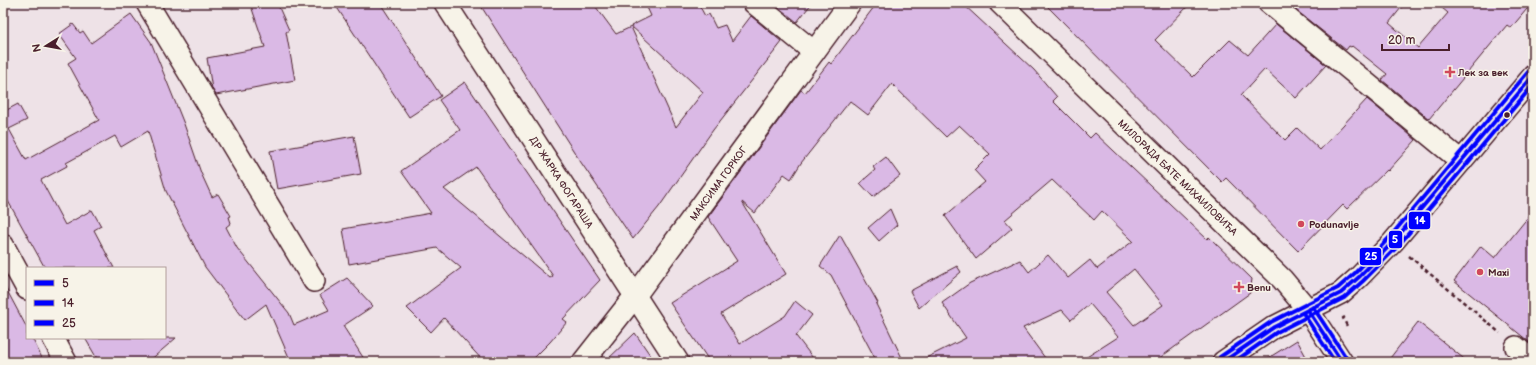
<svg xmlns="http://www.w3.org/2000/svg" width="1536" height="365" font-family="'Balsamiq Sans',sans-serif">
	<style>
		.building { fill: #dab9e5; stroke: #4a1f2b; fill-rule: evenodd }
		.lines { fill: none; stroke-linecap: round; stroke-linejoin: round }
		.minor-casing { stroke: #4a1f2b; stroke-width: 24 }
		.path { stroke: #4a1f2b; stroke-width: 2.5; stroke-dasharray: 4 3; stroke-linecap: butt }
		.minor { stroke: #f7f3e8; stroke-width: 21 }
		.bus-1-casing { stroke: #f7f3e8; stroke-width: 7 }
		.bus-2-casing { stroke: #f7f3e8; stroke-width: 7 }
		.bus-3-casing { stroke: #f7f3e8; stroke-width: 7 }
		.bus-1 { stroke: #00f; stroke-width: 4 }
		.bus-2 { stroke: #00f; stroke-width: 4 }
		.bus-3 { stroke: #00f; stroke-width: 4 }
		.poi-dot { fill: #d1495b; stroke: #f7f3e8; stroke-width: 1.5 }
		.bus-dot { fill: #4a1f2b; stroke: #f7f3e8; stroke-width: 1.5 }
		.labels { text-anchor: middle; stroke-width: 3; stroke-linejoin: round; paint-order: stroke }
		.poi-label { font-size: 10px; font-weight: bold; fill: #4a1f2b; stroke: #f7f3e8; text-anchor: start }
		.street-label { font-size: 10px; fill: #4a1f2b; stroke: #f7f3e8 }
		.line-badge { stroke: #f7f3e8; stroke-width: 1.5 }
		.badge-label { font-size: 11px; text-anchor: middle; font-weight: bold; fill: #fff }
	</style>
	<rect width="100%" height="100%" fill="#eee2e7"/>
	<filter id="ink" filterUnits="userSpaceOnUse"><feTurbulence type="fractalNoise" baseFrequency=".025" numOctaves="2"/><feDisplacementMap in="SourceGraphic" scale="8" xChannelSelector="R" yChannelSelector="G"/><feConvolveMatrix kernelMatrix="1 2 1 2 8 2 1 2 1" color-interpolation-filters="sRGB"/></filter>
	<g filter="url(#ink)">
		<!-- building -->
		<g class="building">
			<path d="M250 3H277L289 30 286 32 295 80 216 95 212 89 207 58 265 47Z"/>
			<path d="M334 3H380L441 96 409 117Z"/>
			<path d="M479 3H593L616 34 631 27 676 127 703 92 631 26 651 16 645 3H698L705 16 709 14 716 28 725 25 732 41 751 16 782 42 713 130 659 207 633 239 580 161Z"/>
			<path d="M773 3H812L797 22Z"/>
			<path d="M877 3H962L1034 70 1057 97 1053 101 1090 138 1095 133 1207 239 1209 237 1252 279 1250 293 1154 362H1079L1118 337 1090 304 1071 320 1062 310 1023 328 1048 362H918L966 338 942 303 970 283 1020 260 1029 272 1048 255 1068 278 1090 260 1097 269 1133 241 1102 211 1094 220 1052 180 1005 220 1012 228 976 259 945 216 985 182 974 170 990 154 959 125 946 137 892 84 868 115 850 101 801 163 791 179 784 174 755 213 742 202 786 274 721 314 740 344 785 316 795 301 812 315 796 336 816 362H710L670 303 737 261 708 217 801 90 805 93 829 62 831 64ZM1134 269 1163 305 1134 325 1106 292Z"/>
			<path d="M1044 3H1191L1155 40 1193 77 1230 40 1248 55 1276 24 1326 65 1296 98 1265 69 1241 95 1285 140 1297 128 1320 150 1367 99 1416 140 1388 171 1387 170 1347 209 1343 205 1298 251 1226 178 1222 182Z"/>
			<path d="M1296 3H1405L1389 23 1418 48 1448 13 1436 3H1532L1511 28 1507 25 1429 119 1382 80 1387 74 1352 46 1351 47 1349 46 1346 50 1292 7Z"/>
			<path d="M131 14 151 42 184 124 201 173 212 197 218 194 231 216 229 217 231 223 226 227 237 248 289 313 294 325 329 310 320 295 347 278 373 306 343 326 366 362H291L266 304 245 320 205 267 166 191 148 131 121 147 115 136 66 163 67 166 41 180 65 225 92 210 101 226 94 230 114 268H45L3 192V112L18 104 27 120 9 129 26 160 99 120 68 63 76 58 59 34 73 24 80 33 83 31 91 43Z"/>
			<path d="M465 82 600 280 563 319 567 322 550 342 530 362H484L444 318 431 332 407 308 461 268 437 248 349 264 343 229 431 213 401 171 460 130 439 100ZM476 167 553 276 550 278 444 189Z"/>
			<path d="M354 136 361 174 277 189 270 151Z"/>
			<path d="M886 157 900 176 873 197 860 183 875 170 873 167Z"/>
			<path d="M890 209 897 225 879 241 868 228Z"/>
			<path d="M1533 211V345L1454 281 1481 246 1495 258Z"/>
			<path d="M840 235 878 303 876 304 904 362H877L831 275 820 266Z"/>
			<path d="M957 266 961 272 919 308 910 291Z"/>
			<path d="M3 283 27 328V338H32L44 362H3Z"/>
			<path d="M1418 322 1468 362H1387Z"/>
			<path d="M635 333 655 362H605Z"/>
			<path d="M85 338H176L148 362H99Z"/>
			<path d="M1297 340 1309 362H1262Z"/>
		</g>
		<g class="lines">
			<defs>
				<g id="minor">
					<path d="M147 3 314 281"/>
					<path d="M445 3 678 362"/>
					<path d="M754 3 814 52"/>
					<path d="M1000 3 1282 279 1308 310 1342 362"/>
					<path d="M1269 3 1461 161"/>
					<path d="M3 245 27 289"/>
					<path d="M53 338 66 362"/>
					<path d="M1516 347 1533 361"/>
					<path d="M583 362 635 296 850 3"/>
					<path d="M1223 362 1274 327 1341 293 1359 277 1393 242 1533 76"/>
				</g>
			</defs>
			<!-- minor casing -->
			<use href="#minor" class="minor-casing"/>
			<!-- path -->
			<g class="path">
				<path d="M1409 256 1500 333"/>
				<path d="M1345 317 1343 318 1348 328"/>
			</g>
			<!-- minor -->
			<use href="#minor" class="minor"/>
			<defs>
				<g id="bus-1">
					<path d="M1308 310 1342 362"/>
					<path d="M1223 362 1274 327 1341 293 1359 277 1393 242 1533 76"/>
				</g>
				<g id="bus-2">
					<path d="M1303 313 1335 362"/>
					<path d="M1234 362 1277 332 1344 298 1363 281 1398 246 1533 85"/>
				</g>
				<g id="bus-3">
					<path d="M1313 307 1347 359"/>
					<path d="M1220 357 1271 322 1338 288 1355 273 1389 238 1528 72"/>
				</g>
			</defs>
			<!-- bus-1 casing -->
			<use href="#bus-1" class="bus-1-casing"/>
			<!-- bus-2 casing -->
			<use href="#bus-2" class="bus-2-casing"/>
			<!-- bus-3 casing -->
			<use href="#bus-3" class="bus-3-casing"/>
			<!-- bus-1 -->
			<use href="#bus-1" class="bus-1"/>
			<!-- bus-2 -->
			<use href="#bus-2" class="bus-2"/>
			<!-- bus-3 -->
			<use href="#bus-3" class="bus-3"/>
		</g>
	</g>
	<!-- markers -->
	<g class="poi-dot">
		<path d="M1448 66h4v4h4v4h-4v4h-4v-4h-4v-4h4z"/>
		<circle cx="1301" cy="224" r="4"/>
		<circle cx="1480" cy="272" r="4"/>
		<path d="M1237 281h4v4h4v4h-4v4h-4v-4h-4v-4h4z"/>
	</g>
	<circle class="bus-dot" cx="1507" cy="115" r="3.5"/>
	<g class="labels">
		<!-- poi labels -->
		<g class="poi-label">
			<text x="1458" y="76">Лек за век</text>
			<text x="1309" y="228">Podunavlje</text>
			<text x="1488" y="276">Maxi</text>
			<text x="1247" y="291">Benu</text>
		</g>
		<!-- street labels -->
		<g class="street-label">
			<text transform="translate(1178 177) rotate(44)" y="4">МИЛОРАДА БАТЕ МИХАИЛОВИЋА</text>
			<text transform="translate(562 182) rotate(57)" y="4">ДР ЖАРКА ФОГАРАША</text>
			<text transform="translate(718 183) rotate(-54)" y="4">МАКСИМА ГОРКОГ</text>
		</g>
	</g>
	<g class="line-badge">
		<rect x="1408" y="211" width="23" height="19" rx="4" fill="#00f"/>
		<rect x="1388" y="230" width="15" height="19" rx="4" fill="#00f"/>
		<rect x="1359" y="247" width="23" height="19" rx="4" fill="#00f"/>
	</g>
	<g class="badge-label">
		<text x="1420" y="224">14</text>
		<text x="1395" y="243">5</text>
		<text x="1371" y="260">25</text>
	</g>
	<!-- margin -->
	<rect width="1536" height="365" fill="none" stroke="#f7f3e8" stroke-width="16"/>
	<rect x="8" y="8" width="1520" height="349" fill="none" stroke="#4a1f2b" stroke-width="1.5" filter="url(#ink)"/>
	<!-- legend -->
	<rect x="26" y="267" width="140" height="72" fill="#f7f3e8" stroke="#b29e9c"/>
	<rect x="34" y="280" width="20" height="6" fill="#0000ff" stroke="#b29e9c"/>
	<text x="62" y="287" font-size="12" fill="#4a1f2b">5</text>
	<rect x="34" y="300" width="20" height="6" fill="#0000ff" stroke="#b29e9c"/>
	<text x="62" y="307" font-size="12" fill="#4a1f2b">14</text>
	<rect x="34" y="320" width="20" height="6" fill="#0000ff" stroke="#b29e9c"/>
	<text x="62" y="327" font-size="12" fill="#4a1f2b">25</text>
	<!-- north arrow -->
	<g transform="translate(46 46) rotate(259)" stroke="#f7f3e8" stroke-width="3" paint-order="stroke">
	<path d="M0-3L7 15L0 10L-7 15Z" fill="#4a1f2b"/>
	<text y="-6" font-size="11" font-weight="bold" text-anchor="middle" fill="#4a1f2b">N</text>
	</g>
	<!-- scale -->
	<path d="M1382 44v6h67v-6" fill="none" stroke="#4a1f2b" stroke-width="2"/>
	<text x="1388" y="44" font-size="12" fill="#4a1f2b" stroke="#f7f3e8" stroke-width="3" paint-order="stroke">20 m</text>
</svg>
